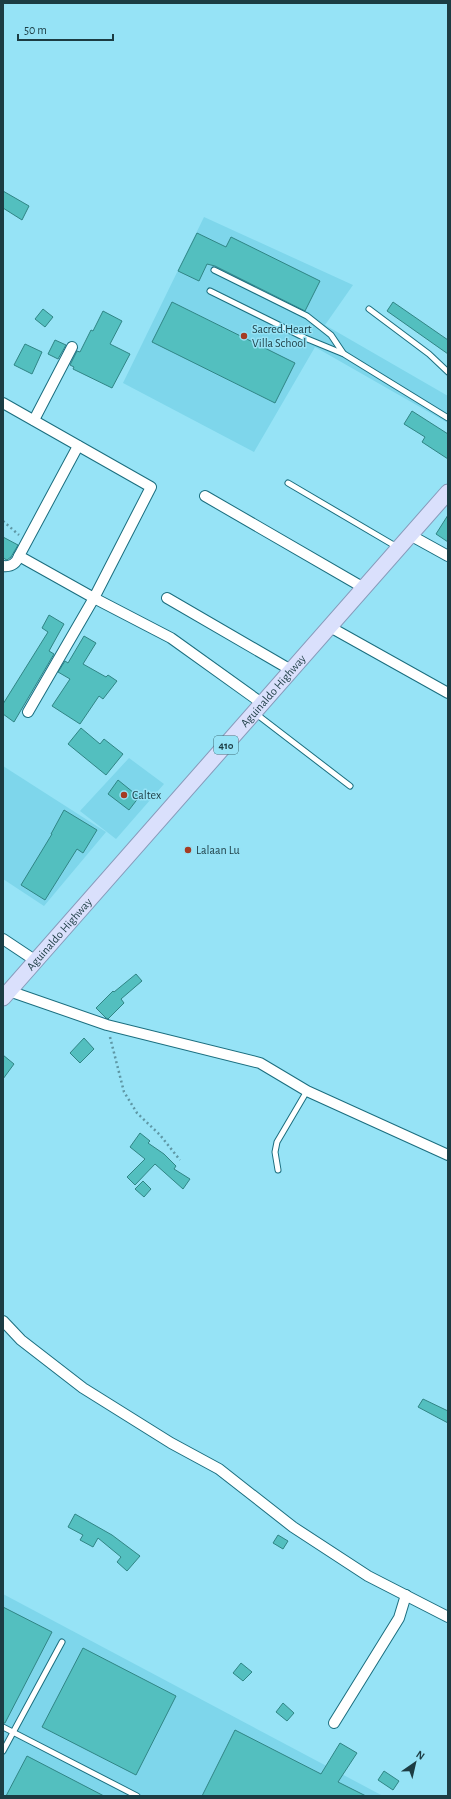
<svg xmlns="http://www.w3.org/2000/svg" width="451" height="1799" font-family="'Alegreya Sans',sans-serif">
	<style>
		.built { fill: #7ed6eb }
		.building { fill: #53bfbf; stroke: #308585 }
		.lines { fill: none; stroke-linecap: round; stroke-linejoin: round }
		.lane-casing { stroke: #1b6e7f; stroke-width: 7 }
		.street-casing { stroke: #1b6e7f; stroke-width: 12 }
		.primary-casing { stroke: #879aba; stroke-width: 17 }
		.path { stroke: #5e97a5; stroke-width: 2.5; stroke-dasharray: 2 3; stroke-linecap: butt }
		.lane { stroke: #fff; stroke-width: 5 }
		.street { stroke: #fff; stroke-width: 10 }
		.primary { stroke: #dae0fc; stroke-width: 15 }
		.poi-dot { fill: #a53c23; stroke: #96e3f6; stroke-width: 1.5 }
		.labels { text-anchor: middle; stroke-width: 3; stroke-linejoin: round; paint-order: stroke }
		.shield { fill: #96e3f6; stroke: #416e79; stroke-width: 1 }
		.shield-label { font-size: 11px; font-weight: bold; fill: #1c3c43 }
		.poi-label { font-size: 12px; fill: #1c3c43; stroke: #96e3f6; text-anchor: start }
		.street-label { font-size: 12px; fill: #1c3c43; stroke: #96e3f6 }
	</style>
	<rect width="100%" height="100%" fill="#96e3f6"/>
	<!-- built -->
	<g class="built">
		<path d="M204 217 353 285 325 325 448 396V423L315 347 254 452 123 383Z"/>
		<path d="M129 758 164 784 116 839 80 811Z"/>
		<path d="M3 766 106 832 44 906 3 879Z"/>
		<path d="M3 1594 383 1796H3Z"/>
	</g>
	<!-- building -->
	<g class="building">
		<path d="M3 191 29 206 22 220 3 208Z"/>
		<path d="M197 233 226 247 231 237 320 281 305 311 215 266 207 264 199 281 178 271Z"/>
		<path d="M172 302 295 363 275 403 152 342Z"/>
		<path d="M393 302 448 340V354L387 311Z"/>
		<path d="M43 309 53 317 45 327 35 319Z"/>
		<path d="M103 311 122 321 110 344 130 354 112 388 73 369 74 367 70 365 77 351 80 352 91 330 93 331Z"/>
		<path d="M55 340 66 345 58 359 48 354Z"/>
		<path d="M25 344 42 352 32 374 14 365Z"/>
		<path d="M412 411 448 434V459L422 442 425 437 404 424Z"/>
		<path d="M448 515V542L436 534Z"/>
		<path d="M3 537 18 545 11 557 7 560 3 558Z"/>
		<path d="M49 615 64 624 49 651 54 654 14 722 3 714V704L48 632 42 628Z"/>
		<path d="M84 636 96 643 83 664 106 677 108 675 117 681 103 699 99 696 80 724 52 706 70 679 58 672 65 661 68 663Z"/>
		<path d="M81 728 100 744 104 739 123 754 106 775 68 744Z"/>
		<path d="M118 780 139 797 129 810 108 794Z"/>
		<path d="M64 810 97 830 83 853 77 849 45 900 21 885 52 834H51Z"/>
		<path d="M136 974 142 981 121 999 124 1003 108 1019 106 1018 96 1008 113 991 114 992Z"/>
		<path d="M84 1038 94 1049 80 1063 70 1053Z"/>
		<path d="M3 1055 14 1064 3 1079Z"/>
		<path d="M140 1133 150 1141 148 1143 164 1154 176 1166 174 1169 190 1179 183 1189 155 1164 135 1185 127 1177 145 1159 130 1147Z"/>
		<path d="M143 1181 151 1189 144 1197 135 1189Z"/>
		<path d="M423 1399 448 1411V1423L418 1407Z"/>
		<path d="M75 1514 112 1535 140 1556 127 1571 117 1562 121 1557 98 1538 93 1547 80 1540 83 1535 68 1527Z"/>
		<path d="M278 1535 288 1541 283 1549 273 1543Z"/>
		<path d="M3 1607 52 1632 5 1723H3Z"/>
		<path d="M83 1648 176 1696 136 1775 42 1727Z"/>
		<path d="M241 1663 252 1672 243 1681 233 1673Z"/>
		<path d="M283 1703 294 1713 287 1721 276 1712Z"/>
		<path d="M235 1730 321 1774 340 1743 357 1753 338 1782 366 1796H202Z"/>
		<path d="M27 1756 104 1796H6Z"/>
		<path d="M384 1771 399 1781 393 1790 378 1780Z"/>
	</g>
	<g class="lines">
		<defs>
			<g id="lane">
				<path d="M214 270 307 316 331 335 343 353"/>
				<path d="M210 291 305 338 344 354 448 418"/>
				<path d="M369 309 429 354 448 372"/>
				<path d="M288 483 397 547"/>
				<path d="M255 713 350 786"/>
				<path d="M278 1170 275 1152 277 1142 307 1091"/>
				<path d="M3 1727 137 1796"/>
				<path d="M3 1751 62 1642"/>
			</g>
			<g id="street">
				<path d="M3 403 151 487 94 598 28 712"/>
				<path d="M34 420 72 347"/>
				<path d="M78 446 19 556 94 598 171 638 263 704"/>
				<path d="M205 496 364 588"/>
				<path d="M410 535 448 556"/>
				<path d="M3 566C11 567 16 564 19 556"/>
				<path d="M167 598 291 670"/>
				<path d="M330 627 448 693"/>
				<path d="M3 939 36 961"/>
				<path d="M9 991 107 1025 260 1063 307 1091 448 1155"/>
				<path d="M3 1321 21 1340 83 1388 171 1443 219 1469 293 1527 368 1576 448 1617"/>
				<path d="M334 1723 399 1618 406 1595"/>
			</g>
			<g id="primary">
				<path id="s1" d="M3 998 448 492"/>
			</g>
		</defs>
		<!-- lane casing -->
		<use href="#lane" class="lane-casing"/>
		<!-- street casing -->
		<use href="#street" class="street-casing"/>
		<!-- primary casing -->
		<use href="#primary" class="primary-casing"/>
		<!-- path -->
		<g class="path">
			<path d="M3 521 19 535"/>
			<path d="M110 1037 124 1092 137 1113 160 1135 180 1160"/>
		</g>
		<!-- lane -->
		<use href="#lane" class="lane"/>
		<!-- street -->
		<use href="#street" class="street"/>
		<!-- primary -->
		<use href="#primary" class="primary"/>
	</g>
	<!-- markers -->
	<g class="poi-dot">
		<circle cx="244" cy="336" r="4"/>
		<circle cx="124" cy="795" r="4"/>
		<circle cx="188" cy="850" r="4"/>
	</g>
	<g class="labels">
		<!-- shield labels -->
		<rect class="shield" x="214" y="736" width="24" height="18" rx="3"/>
		<g class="shield-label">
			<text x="226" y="749">410</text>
		</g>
		<!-- poi labels -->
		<g class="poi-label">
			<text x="252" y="333">Sacred Heart<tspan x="252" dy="14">Villa School</tspan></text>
			<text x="132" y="799">Caltex</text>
			<text x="196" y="854">Lalaan Lu</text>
		</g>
		<!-- street labels -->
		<g class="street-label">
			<text dy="4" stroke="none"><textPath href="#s1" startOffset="409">Aguinaldo Highway</textPath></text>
			<text dy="4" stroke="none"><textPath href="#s1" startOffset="85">Aguinaldo Highway</textPath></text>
		</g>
	</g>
	<!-- border -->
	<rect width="451" height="1799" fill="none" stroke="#1c3c43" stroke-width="8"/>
	<!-- north arrow -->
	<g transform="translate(415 1763) rotate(34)" stroke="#96e3f6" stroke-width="3" paint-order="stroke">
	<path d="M0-3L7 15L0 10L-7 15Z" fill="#1c3c43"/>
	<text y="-6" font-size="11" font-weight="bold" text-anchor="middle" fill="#1c3c43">N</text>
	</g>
	<!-- scale -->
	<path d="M18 34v6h95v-6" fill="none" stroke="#1c3c43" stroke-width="2"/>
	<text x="24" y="34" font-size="12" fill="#1c3c43" stroke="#96e3f6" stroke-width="3" paint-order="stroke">50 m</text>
</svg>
